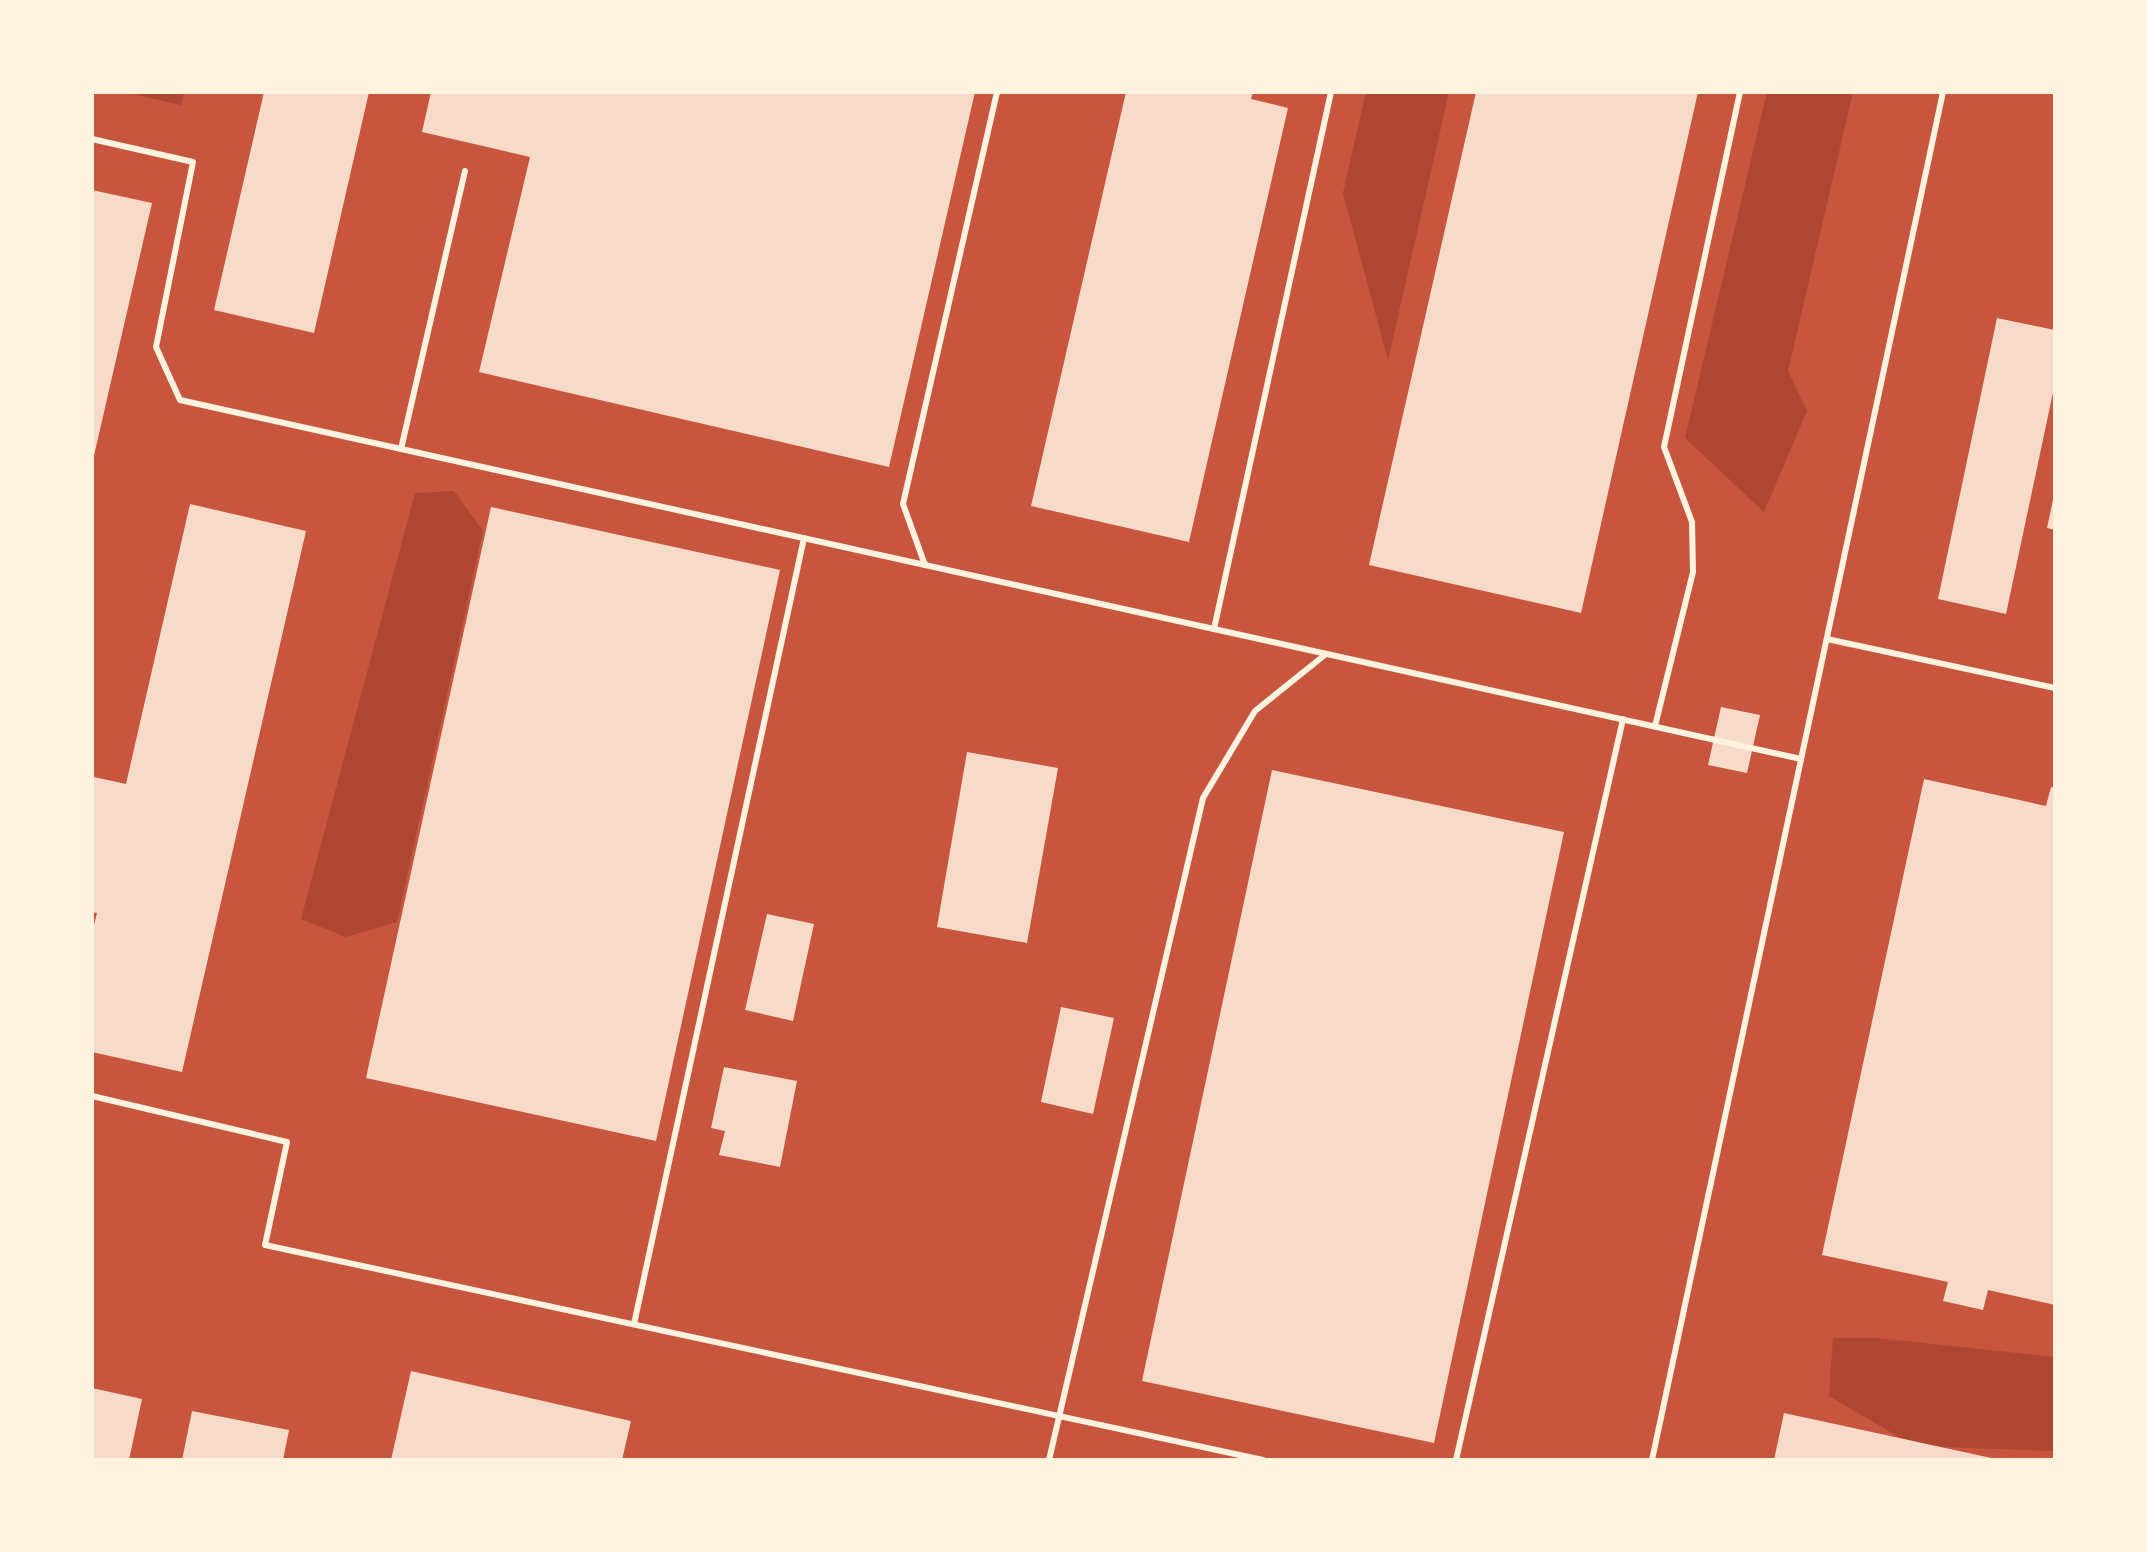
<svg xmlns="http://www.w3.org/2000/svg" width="2147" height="1552" font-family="'Golos Text',sans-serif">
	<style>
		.green { fill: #ae4732 }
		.building { fill: #f7dbc8 }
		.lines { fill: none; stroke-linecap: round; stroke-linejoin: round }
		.service { stroke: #fff3e0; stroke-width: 6 }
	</style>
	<rect width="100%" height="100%" fill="#c8553d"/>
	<!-- green -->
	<g class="green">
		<path d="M124 92H184L181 105Z"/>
		<path d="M1366 92H1449L1388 360 1343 193Z"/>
		<path d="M1767 92H1853L1788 371 1807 411 1764 512 1685 438Z"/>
		<path d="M454 491 483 531 397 922 346 937 301 919 415 493Z"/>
		<path d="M1833 1338H1877L2055 1357V1451L1914 1446 1829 1396Z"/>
	</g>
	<!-- building -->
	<g class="building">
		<path d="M264 92H369L314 333 214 310Z"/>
		<path d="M431 92H975L889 467 479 372 530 157 422 132Z"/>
		<path d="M1126 92H1253L1251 99 1288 108 1189 542 1031 506Z"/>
		<path d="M1476 92H1698L1581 613 1369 565Z"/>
		<path d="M92 190 152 203 93 460H92Z"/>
		<path d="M1997 318 2055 330V383L2006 614 1938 599Z"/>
		<path d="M2054 495H2055V530L2047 528Z"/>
		<path d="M190 504 306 531 182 1072 92 1052V933L97 913 92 912V785L94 777 126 784Z"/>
		<path d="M491 507 780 570 656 1141 366 1078Z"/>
		<path d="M1721 707 1760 715 1747 773 1708 765Z"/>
		<path d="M967 752 1058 768 1027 943 937 927Z"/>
		<path d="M1272 770 1564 832 1434 1443 1142 1381Z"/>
		<path d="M1924 779 2046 806 2051 787 2055 788V1305L1988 1290 1983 1310 1943 1301 1948 1282 1822 1255Z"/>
		<path d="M767 914 814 924 793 1021 745 1010Z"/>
		<path d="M1061 1007 1114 1018 1093 1114 1041 1102Z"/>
		<path d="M724 1067 797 1081 780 1167 719 1155 725 1131 711 1128Z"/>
		<path d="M411 1371 631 1421 622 1460H391Z"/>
		<path d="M92 1388 142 1399 129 1460H92Z"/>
		<path d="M192 1411 289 1430 283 1460H182Z"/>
		<path d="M1784 1413 1996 1459V1460H1774Z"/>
	</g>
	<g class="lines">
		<!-- service -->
		<g class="service">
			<path d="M92 139 193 162 156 347 180 400 1801 759"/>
			<path d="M401 449 465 171"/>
			<path d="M925 565 903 504 997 92"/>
			<path d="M1214 629 1331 92"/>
			<path d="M1827 639 2055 688"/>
			<path d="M1655 726 1693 572 1692 522 1664 447 1740 92"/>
			<path d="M92 1096 287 1142 265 1245 1263 1460"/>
			<path d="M634 1324 804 538"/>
			<path d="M1049 1460 1203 798 1255 711 1326 654"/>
			<path d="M1456 1460 1623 719"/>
			<path d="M1652 1460 1943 92"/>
		</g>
	</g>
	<!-- border -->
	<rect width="2147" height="1552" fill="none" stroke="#fff3e0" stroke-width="188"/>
</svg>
